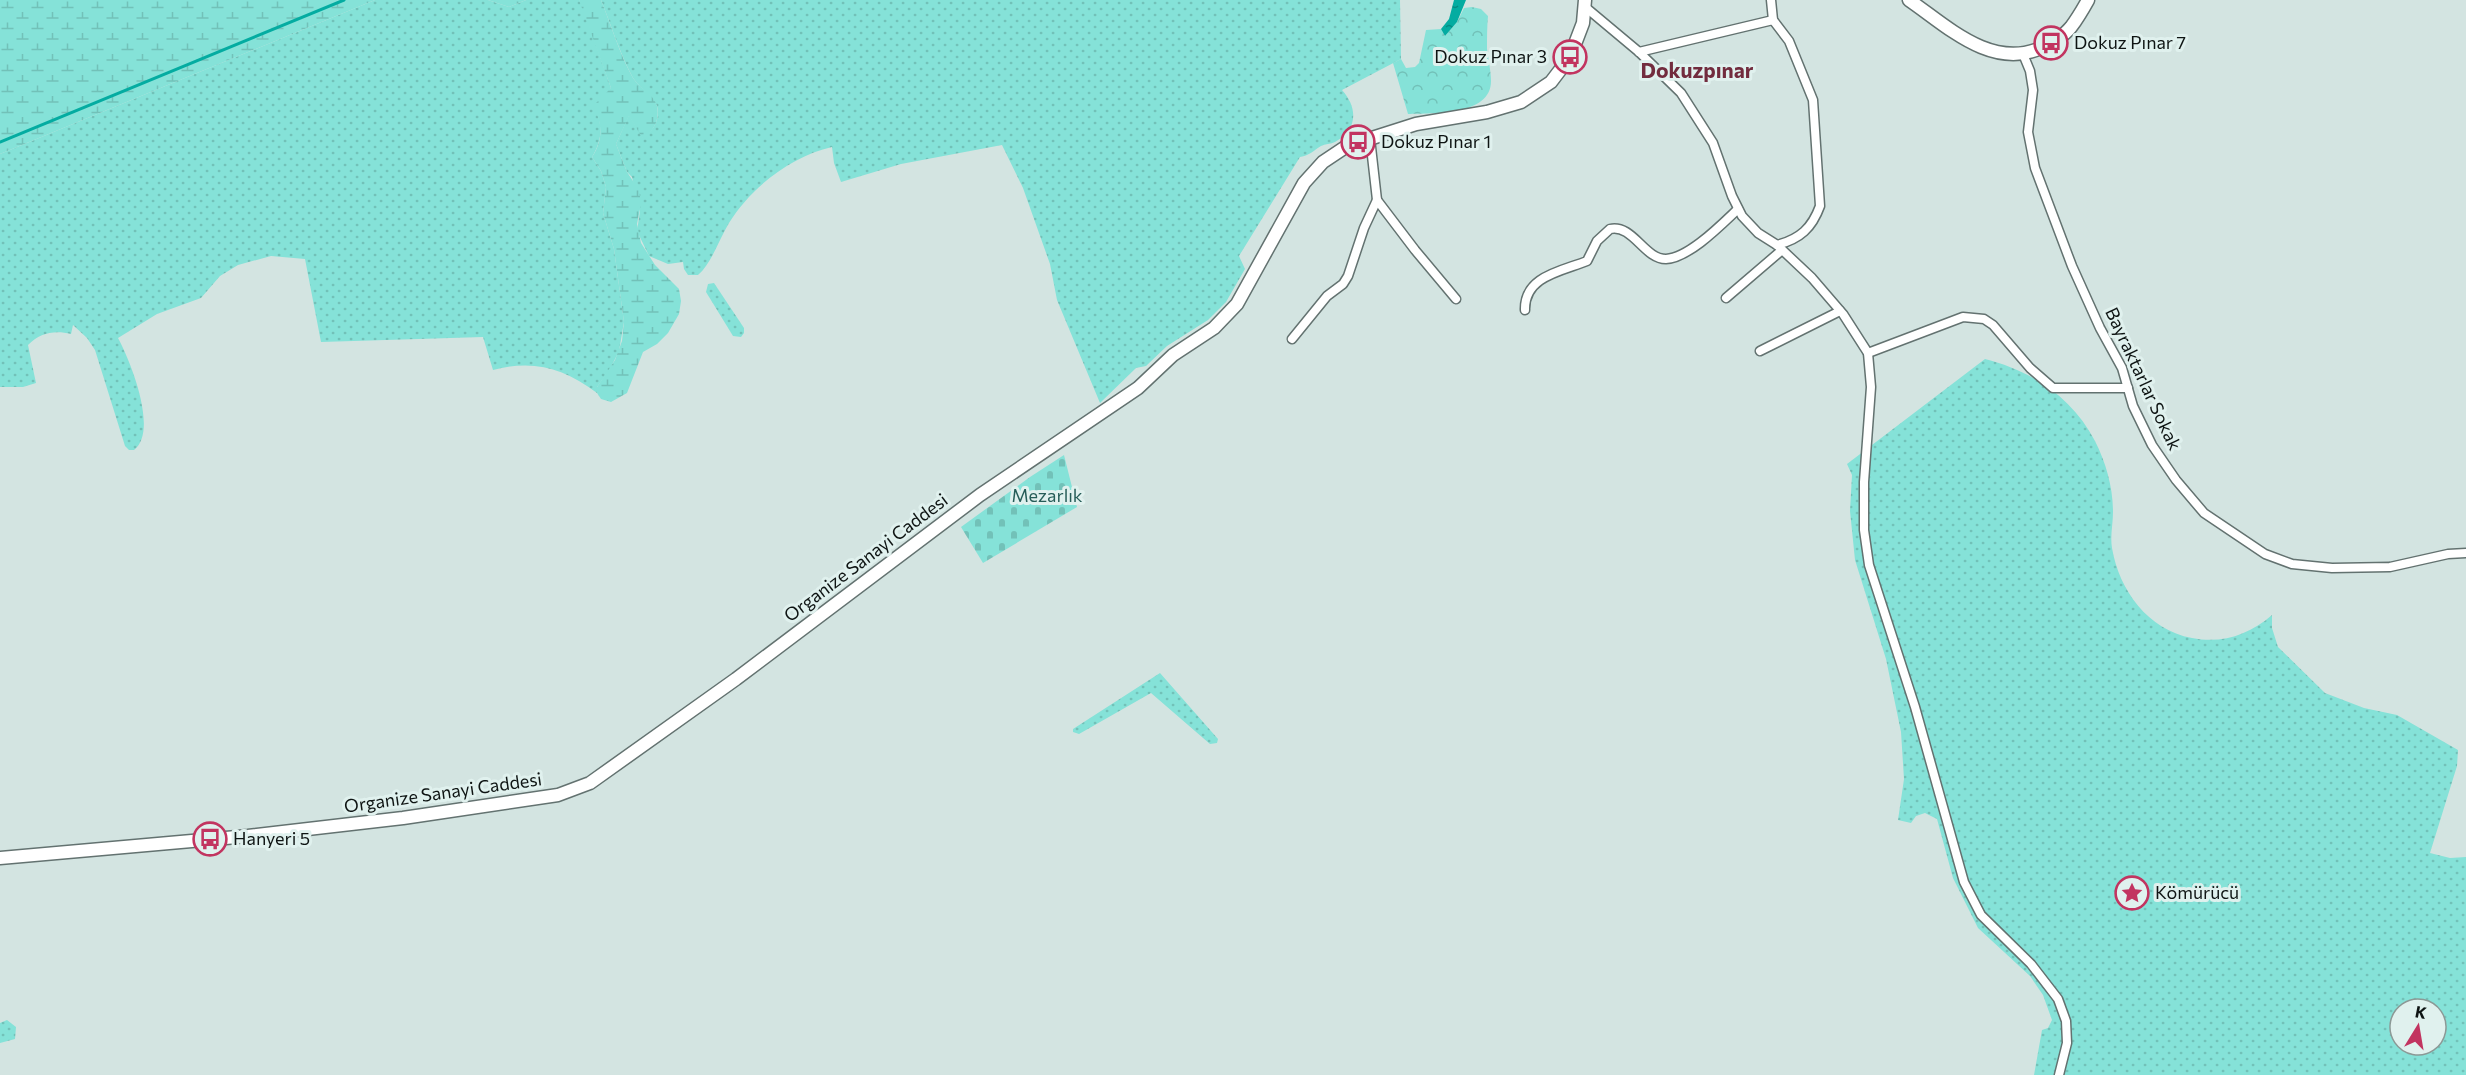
<svg xmlns="http://www.w3.org/2000/svg" width="2466" height="1075" font-family="Commissioner,sans-serif">
	<style>
		.grass { fill: url(#grass-dots); fill-rule: evenodd }
		.forest { fill: url(#forest-crowns) }
		.wetland { fill: url(#wetland-marsh) }
		.cemetery { fill: url(#cemetery-stones) }
		.water { fill: url(#water-ripples) }
		.lines { fill: none; stroke-linecap: round; stroke-linejoin: round }
		.stream { stroke: #04aca1; stroke-width: 3 }
		.street-casing { stroke: #637270; stroke-width: 11 }
		.secondary-casing { stroke: #637270; stroke-width: 15 }
		.street { stroke: #fff; stroke-width: 8 }
		.secondary { stroke: #fff; stroke-width: 12 }
		.labels { text-anchor: middle; stroke-width: 6; stroke-linejoin: round; paint-order: stroke }
		.poi-label { font-size: 18px; fill: #0e1413; stroke: #e0f1ee; text-anchor: start }
		.street-label { font-size: 18px; fill: #0e1413; stroke: #e0f1ee }
		.park-label { font-size: 18px; fill: #265d58; stroke: #e0f1ee }
		.quarter-label { font-size: 21px; font-weight: bold; fill: #722c3e; stroke: #e0f1ee }
	</style>
	<defs>
		<pattern id="grass-dots" width="8" height="8" patternUnits="userSpaceOnUse" patternTransform="scale(1.5)"><rect width="8" height="8" fill="#85e2d8"/><path d="M2 2h.1M6 6h.1" fill="none" stroke="#72c1b8" stroke-width="1.8" stroke-linecap="round"/></pattern>
		<pattern id="forest-crowns" width="20" height="18" patternUnits="userSpaceOnUse" patternTransform="scale(1.5)"><rect width="20" height="18" fill="#85e2d8"/><path d="M2 6a3 3 0 1 1 6 0M12 15a3 3 0 1 1 6 0" fill="none" stroke="#72c1b8"/></pattern>
		<pattern id="wetland-marsh" width="20" height="14" patternUnits="userSpaceOnUse" patternTransform="scale(1.5)"><rect width="20" height="14" fill="#85e2d8"/><path d="M1 5h8M5 5V1M11 12h8M15 12V8" fill="none" stroke="#72c1b8"/></pattern>
		<pattern id="cemetery-stones" width="16" height="16" patternUnits="userSpaceOnUse" patternTransform="scale(1.5)"><rect width="16" height="16" fill="#85e2d8"/><path d="M2 7V4a2 2 0 0 1 4 0v3zM10 15v-3a2 2 0 0 1 4 0v3z" fill="#72c1b8"/></pattern>
		<pattern id="water-ripples" width="26" height="14" patternUnits="userSpaceOnUse" patternTransform="scale(1.5)"><rect width="26" height="14" fill="#04aca1"/><path d="M2 4q2-2 4 0t4 0M15 11q2-2 4 0t4 0" fill="none" stroke="#048b82"/></pattern>
	</defs>
	<rect width="100%" height="100%" fill="#d3e4e1"/>
	<!-- grass -->
	<g class="grass">
		<path d="M375 0H488L509 7 526 0H579L582 5 611 88 597 112C603 129 601 142 592 157L601 171 606 187 603 213 614 249 624 322 619 351 610 369 597 387V393C564 368 533 359 493 370L483 337 321 342 305 259 271 256 238 265 220 276 201 298 157 314 118 338C130 360 159 431 134 450H129L125 446 95 350 87 338 73 325 71 334C54 330 40 333 28 345L36 383 23 387H0V154Z"/>
		<path d="M601 0H1400L1401 59 1342 90C1358 108 1358 129 1335 142 1331 144 1325 144 1321 146 1313 151 1310 155 1300 157L1239 256 1245 269 1226 302 1208 320 1167 346 1146 366 1136 368 1100 403 1057 300 1050 264 1023 188 1002 145 901 164 841 182 834 163 832 147C792 156 751 187 729 223 719 239 712 263 698 275H688L684 269 683 262 668 264 649 256 637 231 640 211 632 177 627 172 616 144 629 115 643 138C653 132 661 118 657 106 652 94 640 89 633 78 620 54 611 25 601 0Z"/>
		<path d="M714 283 744 328V333L741 337 733 336 706 292 708 284Z"/>
		<path d="M1985 359C2032 371 2072 397 2095 441 2106 463 2113 487 2113 512 2113 524 2110 536 2112 548 2119 590 2148 630 2192 638 2222 644 2249 635 2272 615V628L2278 647 2325 693 2364 708 2397 715 2458 750 2457 766 2430 853 2450 858 2466 857V1075H2034L2042 1030 2048 1028 2052 1020 2043 995 2030 976 1978 928 1953 878 1937 819 1925 813 1916 816 1911 823 1898 820 1904 779 1901 732 1886 659 1855 560 1850 511 1852 475 1847 464ZM2400 1009H2436V1045H2400Z"/>
		<path d="M1160 673 1218 739 1217 743 1210 744 1151 693 1079 734 1073 732V729Z"/>
		<path d="M7 1020 16 1027 15 1039 0 1043V1023Z"/>
	</g>
	<!-- forest -->
	<path class="forest" d="M1472 7 1481 9 1488 16C1487 27 1487 38 1487 49 1488 59 1491 70 1491 81 1491 116 1433 113 1408 114L1393 63 1401 59 1406 68 1415 67 1419 63 1426 30 1441 29 1445 36 1457 22 1464 8Z"/>
	<!-- wetland -->
	<g class="wetland">
		<path d="M0 0H375L0 154Z"/>
		<path d="M488 0H526L509 7Z"/>
		<path d="M579 0H601C611 25 620 55 633 78 640 89 653 93 657 106 660 119 654 131 643 139L629 116 616 144 627 172 639 190 641 204 637 224 641 243 655 265 679 289 681 301 679 314 668 333 657 344 643 352 627 393 611 402 601 399 597 393V387L615 360 622 341 624 322 614 249 603 213 606 187 601 171 592 157C603 141 603 123 593 106L611 88Z"/>
	</g>
	<!-- cemetery -->
	<path class="cemetery" d="M1064 455 1077 507 983 563 961 527 1030 477Z"/>
	<!-- water -->
	<path class="water" d="M1454 0H1466L1457 22 1445 36 1441 29 1449 19Z"/>
	<g class="lines">
		<!-- stream -->
		<path class="stream" d="M0 142 344 0"/>
		<defs>
			<g id="street">
				<path d="M1771 0 1773 20 1789 41 1813 100 1820 206C1812 228 1800 239 1777 245"/>
				<path d="M1584 6 1639 52 1681 93 1713 143 1732 196 1742 216 1758 233 1777 245 1812 278 1843 314 1868 353 1871 387 1864 482V530L1869 565 1915 707 1964 882 1981 915 2031 964 2058 999 2066 1021 2067 1043 2059 1075"/>
				<path d="M1639 52 1773 20"/>
				<path d="M2023 54 2030 71 2033 90 2028 132 2035 168 2072 266 2100 328 2122 368 2133 406 2152 445 2176 480 2204 513 2265 554 2292 564 2332 568 2390 567 2448 554 2466 553"/>
				<path d="M1377 200 1415 250 1456 299"/>
				<path d="M1726 298 1782 250"/>
				<path d="M1525 310C1524 276 1562 271 1587 261L1597 241 1610 229C1633 224 1644 259 1666 259 1689 258 1722 224 1738 209"/>
				<path d="M1292 339 1327 296 1343 284 1348 276 1364 228 1377 200 1370 138"/>
				<path d="M1760 351 1840 311"/>
				<path d="M1868 353 1963 317 1984 319 1993 325 2030 368 2053 388H2128"/>
			</g>
			<g id="secondary">
				<path d="M1909 0C1947 26 1991 70 2041 48 2051 43 2063 37 2071 27 2077 19 2083 9 2088 0"/>
				<path d="M0 858 248 836 403 818 558 795 590 783 736 679 980 495 1138 388 1173 355 1214 328 1237 304 1304 183 1323 162 1347 146 1416 124 1487 112 1521 102 1551 82 1570 57 1583 23 1585 0"/>
			</g>
		</defs>
		<!-- street casing -->
		<use href="#street" class="street-casing"/>
		<!-- secondary casing -->
		<use href="#secondary" class="secondary-casing"/>
		<!-- street -->
		<use href="#street" class="street"/>
		<!-- secondary -->
		<use href="#secondary" class="secondary"/>
	</g>
	<!-- icons -->
	<defs>
		<symbol id="bus-ring" viewBox="-11 -11 22 22"><circle r="9.5" fill="#e0f1ee" stroke="#c23460" stroke-width="1.5"/><path d="M-5-6H5V4H4V6H2V4H-2V6H-4V4H-5ZM-3.5-4V0h7V-4ZM-3.5 1.2v1.5H-2V1.2ZM2 1.2v1.5H3.5V1.2Z" fill="#c23460"/></symbol>
		<symbol id="sight-ring" viewBox="-11 -11 22 22"><circle r="9.5" fill="#e0f1ee" stroke="#c23460" stroke-width="1.5"/><path d="M0-6L1.8-2.2L6-1.7L2.9 1.2L3.7 5.4L0 3.3L-3.7 5.4L-2.9 1.2L-6-1.7L-1.8-2.2Z" fill="#c23460"/></symbol>
	</defs>
	<g fill-rule="evenodd">
		<use href="#bus-ring" x="2032" y="24" width="38" height="38"/>
		<use href="#bus-ring" x="1551" y="38" width="38" height="38"/>
		<use href="#bus-ring" x="1339" y="123" width="38" height="38"/>
		<use href="#bus-ring" x="191" y="820" width="38" height="38"/>
		<use href="#sight-ring" x="2113" y="874" width="38" height="38"/>
	</g>
	<g class="labels">
		<!-- poi labels -->
		<g class="poi-label">
			<text x="2074" y="49">Dokuz Pınar 7</text>
			<text x="1547" y="63" text-anchor="end">Dokuz Pınar 3</text>
			<text x="1381" y="148">Dokuz Pınar 1</text>
			<text x="233" y="845">Hanyeri 5</text>
			<text x="2155" y="899">Kömürücü</text>
		</g>
		<!-- street labels -->
		<g class="street-label">
			<text transform="translate(2143 379) rotate(65)" y="6">Bayraktarlar Sokak</text>
			<text transform="translate(866 558) rotate(-37)" y="6">Organize Sanayi Caddesi</text>
			<text transform="translate(443 793) rotate(-8)" y="6">Organize Sanayi Caddesi</text>
		</g>
		<!-- park labels -->
		<g class="park-label">
			<text x="1047" y="502">Mezarlık</text>
		</g>
		<!-- quarter labels -->
		<g class="quarter-label">
			<text x="1697" y="78">Dokuzpınar</text>
		</g>
	</g>
	<!-- north arrow -->
	<g transform="translate(2418 1027) rotate(11)"><circle r="28" fill="#e0f1ee" stroke="#8c9996" stroke-width="1.5"/>
	<path d="M0-4.5L10 22L0 15L-10 22Z" fill="#c23460"/>
	<text y="-9" font-size="16" font-weight="bold" text-anchor="middle" fill="#0e1413">K</text>
	</g>
</svg>
